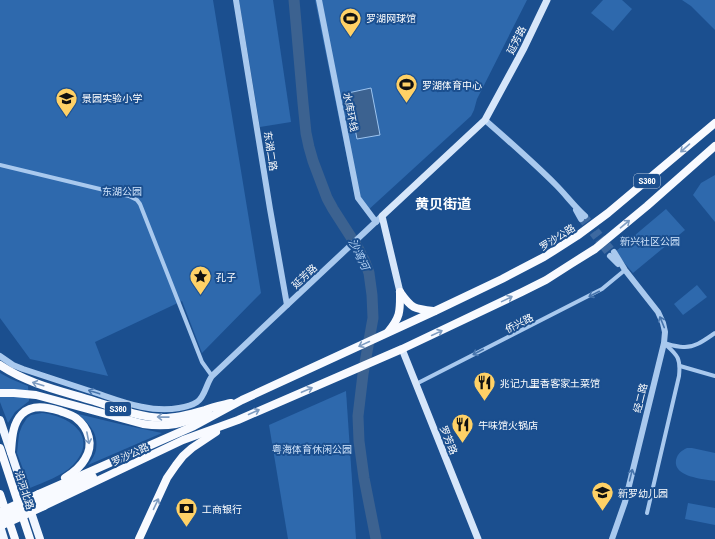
<svg xmlns="http://www.w3.org/2000/svg" width="715" height="539" font-family="'Archivo Narrow','Noto Sans SC',sans-serif">
	<style>
		.green { fill: #2e69ad }
		.water { fill: #3c6290; stroke: #9cc4f0 }
		.lines { fill: none; stroke-linecap: round; stroke-linejoin: round }
		.river { stroke: #3c6290; stroke-width: 11 }
		.tertiary-tunnel { stroke: #3d69a0; stroke-width: 6; stroke-dasharray: 6 3; stroke-linecap: butt }
		.minor { stroke: #a9c9ee; stroke-width: 4 }
		.tertiary { stroke: #a9c9ee; stroke-width: 6 }
		.secondary { stroke: #d6e6fa; stroke-width: 7 }
		.primary { stroke: #f0f6ff; stroke-width: 8 }
		.trunk { stroke: #f8faff; stroke-width: 8 }
		.trunk-bridge { stroke: #f8faff; stroke-width: 8 }
		.oneway { stroke: #7e9cc1 }
		.oneway2 { stroke: #4674ac }
		.labels { text-anchor: middle; stroke-width: 4; stroke-linejoin: round; paint-order: stroke }
		.shield { fill: #1b4f8f; stroke: #bbcadd; stroke-width: 1 }
		.shield-label { font-size: 9px; font-weight: bold; fill: #fff }
		.poi-label { font-size: 10px; fill: #fff; stroke: #1b4f8f; text-anchor: start }
		.street-label { font-size: 10px; fill: #fff; stroke: #1b4f8f }
		.park-label { font-size: 10px; fill: #cfe3fa; stroke: #1b4f8f }
		.water-label { font-size: 11px; font-style: italic; fill: #b5d3f5; stroke: #1b4f8f }
		.district-label { font-size: 14px; font-weight: bold; fill: #fff; stroke: #1b4f8f }
	</style>
	<rect width="100%" height="100%" fill="#1b4f8f"/>
	<!-- green -->
	<g class="green">
		<path d="M0 0H213L261 293 202 353 182 301 95 342 108 376 30 359 0 318Z"/>
		<path d="M239 0H273L291 122 260 127Z"/>
		<path d="M315 0H527L477 99 474 110 471 116 366 212 355 198Z"/>
		<path d="M603 0H622L632 9 613 31 591 13Z"/>
		<path d="M682 0H715V30L691 6Z"/>
		<path d="M715 175V222L693 195 701 183Z"/>
		<path d="M666 209 685 230 633 273 615 252Z"/>
		<path d="M697 285 707 297 683 315 674 304Z"/>
		<path d="M0 373 11 379 28 386 29 401 15 412 8 423 0 402Z"/>
		<path d="M346 391 356 539H288L269 425Z"/>
		<path d="M42 413C70 416 100 437 73 465 62 476 44 482 30 488L17 453 19 434 22 426 27 418 31 415Z"/>
		<path d="M78 414 124 425 162 433 88 465C91 461 95 455 96 450 99 433 89 424 78 414Z"/>
		<path d="M687 448H692L715 453V481C703 479 673 477 676 460 678 453 681 451 687 448Z"/>
		<path d="M688 503 715 508V525L685 519Z"/>
	</g>
	<!-- water -->
	<path class="water" d="M371 88 380 135 357 139 348 93Z"/>
	<g class="lines">
		<!-- river -->
		<path class="river" d="M294 0 303 103 306 133 309 147 313 161 327 198 333 209 358 248 365 262 369 273 372 295 373 318 363 374 358 416 359 441 364 478 376 539"/>
		<!-- tertiary-tunnel -->
		<g class="tertiary-tunnel">
			<path d="M585 216 614 252"/>
			<path d="M581 219 610 256"/>
		</g>
		<!-- minor -->
		<g class="minor">
			<path d="M0 165 129 196 137 200 140 204 202 362 212 376"/>
			<path d="M664 343C671 345 677 347 683 347 695 348 706 339 715 333"/>
			<path d="M680 366 715 376"/>
			<path d="M416 384 602 289 625 270"/>
			<path d="M647 513 679 376C681 357 677 355 664 343"/>
		</g>
		<!-- tertiary -->
		<g class="tertiary">
			<path d="M236 0 270 209 287 305"/>
			<path d="M319 0 358 198 376 222"/>
			<path d="M485 120C509 141 533 162 556 185 566 195 574 206 585 216"/>
			<path d="M576 210 581 219"/>
			<path d="M610 256 618 264"/>
			<path d="M0 356 13 365 23 369C44 376 66 383 87 390 116 399 148 414 179 408 185 407 191 406 197 402 205 397 206 384 212 376L287 305 382 216"/>
			<path d="M612 539 625 502 664 343 665 332 663 323 658 312 625 270 614 252"/>
		</g>
		<!-- secondary -->
		<g class="secondary">
			<path d="M400 292 382 216 485 120 524 48 547 0"/>
			<path d="M402 349 478 539"/>
		</g>
		<!-- primary -->
		<g class="primary">
			<path d="M0 420 40 539"/>
			<path d="M0 526 4 539"/>
		</g>
		<!-- trunk -->
		<g class="trunk">
			<path d="M400 292C412 309 414 309 434 311"/>
			<path d="M388 332C401 316 400 311 400 292"/>
			<path d="M0 365C28 384 62 391 94 401 116 408 139 417 163 418 177 418 191 414 205 410 213 407 223 405 231 403"/>
			<path d="M0 393H14L36 395 143 424C170 428 183 423 208 414"/>
			<path d="M0 448 30 539"/>
			<path d="M11 452C12 440 12 424 22 414 32 404 47 407 60 411 65 413 72 415 76 418 89 428 94 445 85 459 80 468 73 473 65 478"/>
			<path d="M0 494 15 539"/>
			<path d="M39 494 194 426 242 400 435 311 502 279 544 257 577 236 608 213 715 123"/>
			<path d="M40 500 93 477"/>
			<path d="M44 506 183 440 238 420 402 349 522 292 546 280 571 264 595 249 647 206 715 146"/>
			<path d="M139 539 167 478 176 465 183 456 192 448 216 432"/>
		</g>
		<!-- trunk-bridge -->
		<g class="trunk-bridge">
			<path d="M0 512 39 494"/>
			<path d="M0 519 40 500"/>
			<path d="M0 526 44 506"/>
		</g>
	</g>
	<!-- one-way arrows -->
	<defs><path id="oneway-shaft" d="M-6 0H5M1.5-3L5.5 0L1.5 3" fill="none" stroke-width="1.6" stroke-linecap="round" stroke-linejoin="round"/></defs>
	<g class="oneway">
		<use href="#oneway-shaft" transform="translate(685 148) rotate(139)"/>
		<use href="#oneway-shaft" transform="translate(625 224) rotate(-40)"/>
		<use href="#oneway-shaft" transform="translate(507 299) rotate(-26)"/>
		<use href="#oneway-shaft" transform="translate(437 333) rotate(-25)"/>
		<use href="#oneway-shaft" transform="translate(364 344) rotate(155)"/>
		<use href="#oneway-shaft" transform="translate(38 384) rotate(-163)"/>
		<use href="#oneway-shaft" transform="translate(307 390) rotate(-23)"/>
		<use href="#oneway-shaft" transform="translate(254 412) rotate(-24)"/>
		<use href="#oneway-shaft" transform="translate(163 417) rotate(-179)"/>
		<use href="#oneway-shaft" transform="translate(88 438) rotate(79)"/>
		<use href="#oneway-shaft" transform="translate(156 504) rotate(-65)"/>
	</g>
	<g class="oneway2">
		<use href="#oneway-shaft" transform="translate(594 294) rotate(153)"/>
		<use href="#oneway-shaft" transform="translate(662 322) rotate(-112)"/>
		<use href="#oneway-shaft" transform="translate(478 352) rotate(153)"/>
		<use href="#oneway-shaft" transform="translate(94 392) rotate(-162)"/>
		<use href="#oneway-shaft" transform="translate(631 475) rotate(-76)"/>
	</g>
	<!-- icons -->
	<defs>
		<symbol id="stadium-pin" viewBox="-11 -11 22 30"><path d="M0 17L-7.5 6A9.5 9.5 0 1 1 7.5 6Z" fill="#ffd166" stroke="#1b4f8f"/><path d="M0-5a6.5 5 0 1 0 0 10a6.5 5 0 1 0 0-10ZM-3.5-1.8h7v3.6h-7Z" fill="#111"/></symbol>
		<symbol id="school-pin" viewBox="-11 -11 22 30"><path d="M0 17L-7.5 6A9.5 9.5 0 1 1 7.5 6Z" fill="#ffd166" stroke="#1b4f8f"/><path d="M0-5L7-2L0 1L-7-2ZM-4 1L0 2.5L4 1V4Q0 6-4 4Z" fill="#111"/></symbol>
		<symbol id="sight-pin" viewBox="-11 -11 22 30"><path d="M0 17L-7.5 6A9.5 9.5 0 1 1 7.5 6Z" fill="#ffd166" stroke="#1b4f8f"/><path d="M0-6L1.8-2.2L6-1.7L2.9 1.2L3.7 5.4L0 3.3L-3.7 5.4L-2.9 1.2L-6-1.7L-1.8-2.2Z" fill="#111"/></symbol>
		<symbol id="restaurant-pin" viewBox="-11 -11 22 30"><path d="M0 17L-7.5 6A9.5 9.5 0 1 1 7.5 6Z" fill="#ffd166" stroke="#1b4f8f"/><path d="M-5-6h1v4h1v-4h1v4h1v-4h1v5L-1.5 .5V6h-2V.5L-5-1ZM5-6V6H3V1.5H1.5Q1.5-4 5-6Z" fill="#111"/></symbol>
		<symbol id="bank-pin" viewBox="-11 -11 22 30"><path d="M0 17L-7.5 6A9.5 9.5 0 1 1 7.5 6Z" fill="#ffd166" stroke="#1b4f8f"/><path d="M-6-4H6V4H-6ZM0-2.3a2.3 2.3 0 1 0 0 4.6a2.3 2.3 0 1 0 0-4.6Z" fill="#111"/></symbol>
	</defs>
	<g fill-rule="evenodd">
		<use href="#stadium-pin" x="338" y="6" width="25" height="34"/>
		<use href="#stadium-pin" x="394" y="72" width="25" height="34"/>
		<use href="#school-pin" x="54" y="86" width="25" height="34"/>
		<use href="#sight-pin" x="188" y="264" width="25" height="34"/>
		<use href="#restaurant-pin" x="472" y="370" width="25" height="34"/>
		<use href="#restaurant-pin" x="450" y="412" width="25" height="34"/>
		<use href="#school-pin" x="590" y="480" width="25" height="34"/>
		<use href="#bank-pin" x="174" y="496" width="25" height="34"/>
	</g>
	<g class="labels">
		<!-- shield labels -->
		<g class="shield">
			<rect x="634" y="174" width="26" height="14" rx="3"/>
			<rect x="105" y="402" width="26" height="14" rx="3"/>
		</g>
		<g class="shield-label">
			<text x="647" y="184">S360</text>
			<text x="118" y="412">S360</text>
		</g>
		<!-- poi labels -->
		<g class="poi-label">
			<text x="366" y="22">罗湖网球馆</text>
			<text x="422" y="89">罗湖体育中心</text>
			<text x="82" y="102">景园实验小学</text>
			<text x="216" y="281">孔子</text>
			<text x="500" y="387">兆记九里香客家土菜馆</text>
			<text x="478" y="429">牛味馆火锅店</text>
			<text x="618" y="497">新罗幼儿园</text>
			<text x="202" y="513">工商银行</text>
		</g>
		<!-- street labels -->
		<g class="street-label">
			<text transform="translate(516 40) rotate(-63)" y="4">延芳路</text>
			<text transform="translate(351 112) rotate(79)" y="4">水库环线</text>
			<text transform="translate(271 151) rotate(81)" y="4">东湖二路</text>
			<text transform="translate(557 237) rotate(-32)" y="4">罗沙公路</text>
			<text transform="translate(304 276) rotate(-43)" y="4">延芳路</text>
			<text transform="translate(519 323) rotate(-27)" y="4">侨兴路</text>
			<text transform="translate(640 398) rotate(-76)" y="4">经二路</text>
			<text transform="translate(449 440) rotate(68)" y="4">罗芳路</text>
			<text transform="translate(130 454) rotate(-25)" y="4">罗沙公路</text>
			<text transform="translate(25 490) rotate(72)" y="4">沿河北路</text>
		</g>
		<!-- park labels -->
		<g class="park-label">
			<text x="122" y="195">东湖公园</text>
			<text x="650" y="245">新兴社区公园</text>
			<text x="312" y="453">粤海体育休闲公园</text>
		</g>
		<!-- water labels -->
		<g class="water-label">
			<text transform="translate(359 254) rotate(64)" y="4">沙湾河</text>
		</g>
		<!-- district labels -->
		<g class="district-label">
			<text x="443" y="209">黄贝街道</text>
		</g>
	</g>
</svg>
